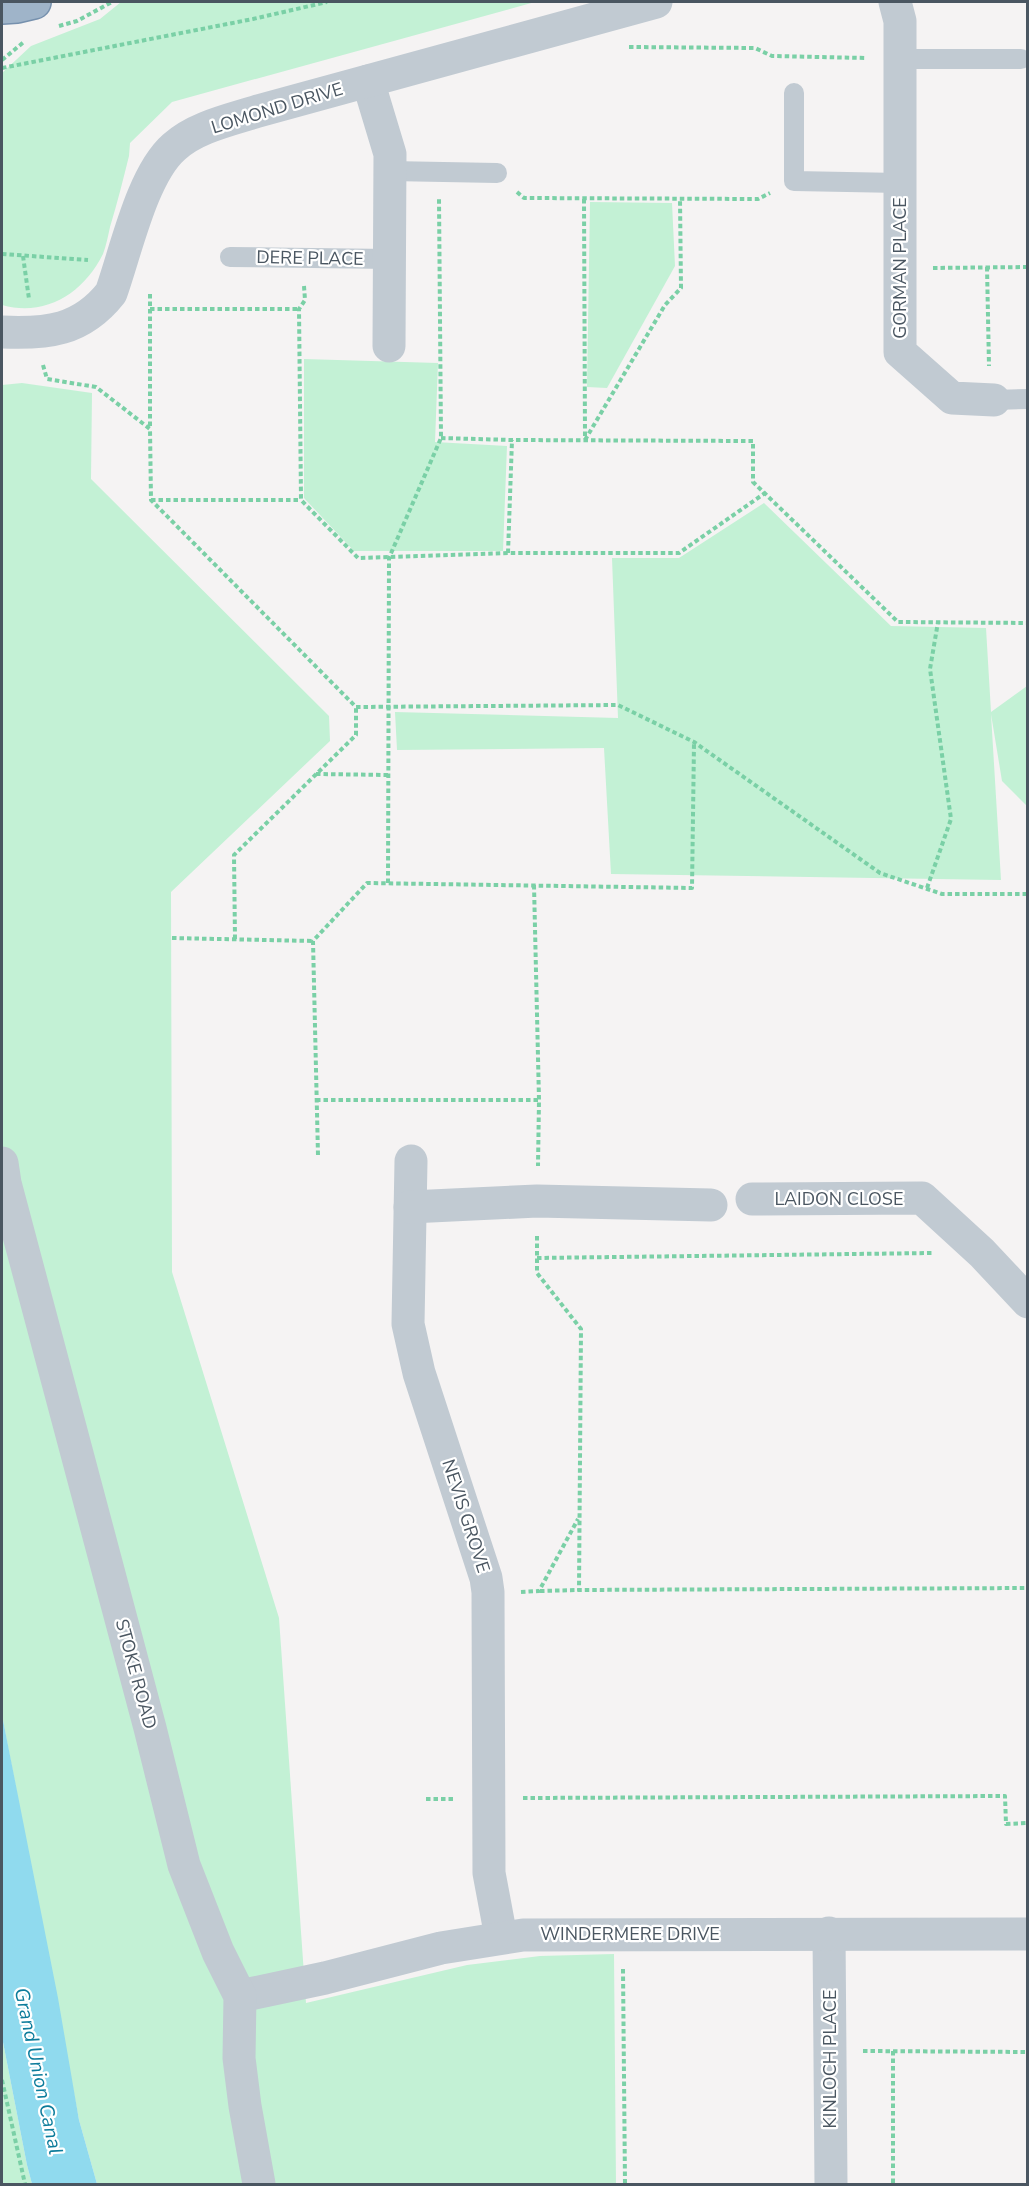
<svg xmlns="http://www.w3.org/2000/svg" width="1029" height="2186" font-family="'Nunito Sans',sans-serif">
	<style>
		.green { fill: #c3f1d5 }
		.water { fill: #90daee }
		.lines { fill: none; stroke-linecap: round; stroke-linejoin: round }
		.trunk-casing { stroke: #7690ad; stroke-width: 36 }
		.path { stroke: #7ad0a6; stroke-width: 4; stroke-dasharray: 4.5 3; stroke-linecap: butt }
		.service { stroke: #c1cad2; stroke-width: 20 }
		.minor { stroke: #c1cad2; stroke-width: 33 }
		.tertiary { stroke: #c1cad2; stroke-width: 33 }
		.trunk { stroke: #9fb4c9; stroke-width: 33 }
		.labels { text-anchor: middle; stroke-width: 4.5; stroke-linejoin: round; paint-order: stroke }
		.street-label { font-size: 18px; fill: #4a5661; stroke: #fff }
		.water-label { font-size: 20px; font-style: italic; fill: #0c7c9b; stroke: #fff }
	</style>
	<rect width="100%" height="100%" fill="#f5f3f3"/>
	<!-- green -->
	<g class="green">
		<path d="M121 2H535L172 102 130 143 129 156C123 180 117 204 110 227 108 236 106 246 103 254 83 294 45 317 2 305V73L31 46 100 19Z"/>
		<path d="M590 202 672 203 675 266 607 388 587 387Z"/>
		<path d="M304 359 438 363 435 442 507 446 503 551H354L304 498Z"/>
		<path d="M22 383 92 393 91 479 329 716 330 741 171 892 172 1272 279 1618 306 2003 467 1965 540 1956 614 1954 616 2184H97L79 2120 2 1715V385Z"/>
		<path d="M764 503 891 626 986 628 991 712 1027 686V806L1002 781 991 714 1001 880 611 874 604 748 397 750 395 712 618 718 612 558H679Z"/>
		<path d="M2 2037 27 2165 32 2184H2Z"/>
	</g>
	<!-- water -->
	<path class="water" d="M2 1715 58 1998 79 2120 97 2184H32L27 2165 2 2037Z"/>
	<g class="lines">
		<defs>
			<path id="trunk" d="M2 7 17 6 34 2"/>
		</defs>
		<!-- trunk casing -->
		<use href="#trunk" class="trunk-casing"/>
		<!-- path -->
		<g class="path">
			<path d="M59 26 77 21 112 2"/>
			<path d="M629 47 755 48 772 56 866 58"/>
			<path d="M2 60 25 41"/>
			<path d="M2 68 253 19 327 2"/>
			<path d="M517 192 524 198 758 199 770 193"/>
			<path d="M584 199 585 438"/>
			<path d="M2 254 88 260"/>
			<path d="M23 256 29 299"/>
			<path d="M987 267 989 366"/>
			<path d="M933 268 1028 267"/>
			<path d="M304 286 305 300 299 309 301 500 358 558 508 553H679L765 493"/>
			<path d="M150 294V429"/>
			<path d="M150 309H299"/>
			<path d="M43 365 47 379 96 387 150 429 151 500 356 707 618 705 694 742 880 873 942 894H1028"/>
			<path d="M441 438 512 440 753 441V482L898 622 1028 623"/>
			<path d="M585 440 665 305 681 288 680 199"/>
			<path d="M151 500H301"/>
			<path d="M508 553 512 440"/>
			<path d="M316 774 389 775"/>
			<path d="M388 883 389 558 441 438 439 199"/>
			<path d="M534 885 539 1100 538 1166"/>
			<path d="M927 888 951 819 930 669 938 622"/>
			<path d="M172 938 313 941"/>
			<path d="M235 939 234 855 356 735V707"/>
			<path d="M316 1100H539"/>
			<path d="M318 1155 313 941 367 883 692 888 694 743"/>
			<path d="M537 1236V1273L581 1329 579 1590 1028 1588"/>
			<path d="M537 1258 932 1253"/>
			<path d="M540 1591 579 1590"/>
			<path d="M521 1592 539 1591 578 1519"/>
			<path d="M523 1798 1005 1796 1006 1824 1028 1823"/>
			<path d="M426 1799H455"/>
			<path d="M623 1969 625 2184"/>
			<path d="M863 2051 1028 2052"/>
			<path d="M893 2051V2184"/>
			<path d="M2 2080 25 2184"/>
		</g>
		<!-- service -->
		<g class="service">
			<path d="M900 59H1021"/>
			<path d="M794 93V181L900 183"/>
			<path d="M390 171 497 173"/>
			<path d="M230 257 390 259"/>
			<path d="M994 400 1028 399"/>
		</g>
		<!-- minor -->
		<g class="minor">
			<path d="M895 2 900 21V352L952 398 994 400"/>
			<path d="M368 81 390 154 389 346"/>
			<path d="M2 332C47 334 81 331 111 293 126 251 142 175 174 147 196 127 230 120 258 111L656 2"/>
			<path d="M411 1161 408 1324 419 1373 486 1578 488 1592 489 1873 501 1937"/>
			<path d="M752 1199 922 1198 982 1253 1028 1302"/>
			<path d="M410 1207 537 1201 711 1205"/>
			<path d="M829 1933 831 2184"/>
			<path d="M240 1996 325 1978 441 1948 523 1935 1028 1934"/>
		</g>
		<!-- tertiary -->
		<path class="tertiary" d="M2 1163 5 1183 150 1728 184 1865 218 1952 240 1996 239 2058 245 2106 259 2184"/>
		<!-- trunk -->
		<use href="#trunk" class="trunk"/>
	</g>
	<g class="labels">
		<!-- street labels -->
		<g class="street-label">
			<text transform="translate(277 108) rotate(-17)" y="6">LOMOND DRIVE</text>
			<text transform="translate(310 258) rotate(1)" y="6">DERE PLACE</text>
			<text transform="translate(900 268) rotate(-90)" y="6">GORMAN PLACE</text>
			<text x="839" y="1205">LAIDON CLOSE</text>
			<text transform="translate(466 1516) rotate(72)" y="6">NEVIS GROVE</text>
			<text transform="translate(136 1674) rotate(75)" y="6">STOKE ROAD</text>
			<text x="630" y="1940">WINDERMERE DRIVE</text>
			<text transform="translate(830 2059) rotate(-90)" y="6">KINLOCH PLACE</text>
		</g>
		<!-- water labels -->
		<g class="water-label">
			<text transform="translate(39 2071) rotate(78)" y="7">Grand Union Canal</text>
		</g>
	</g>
	<!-- border -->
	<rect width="1029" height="2186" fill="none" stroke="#4a5661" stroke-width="6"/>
</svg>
